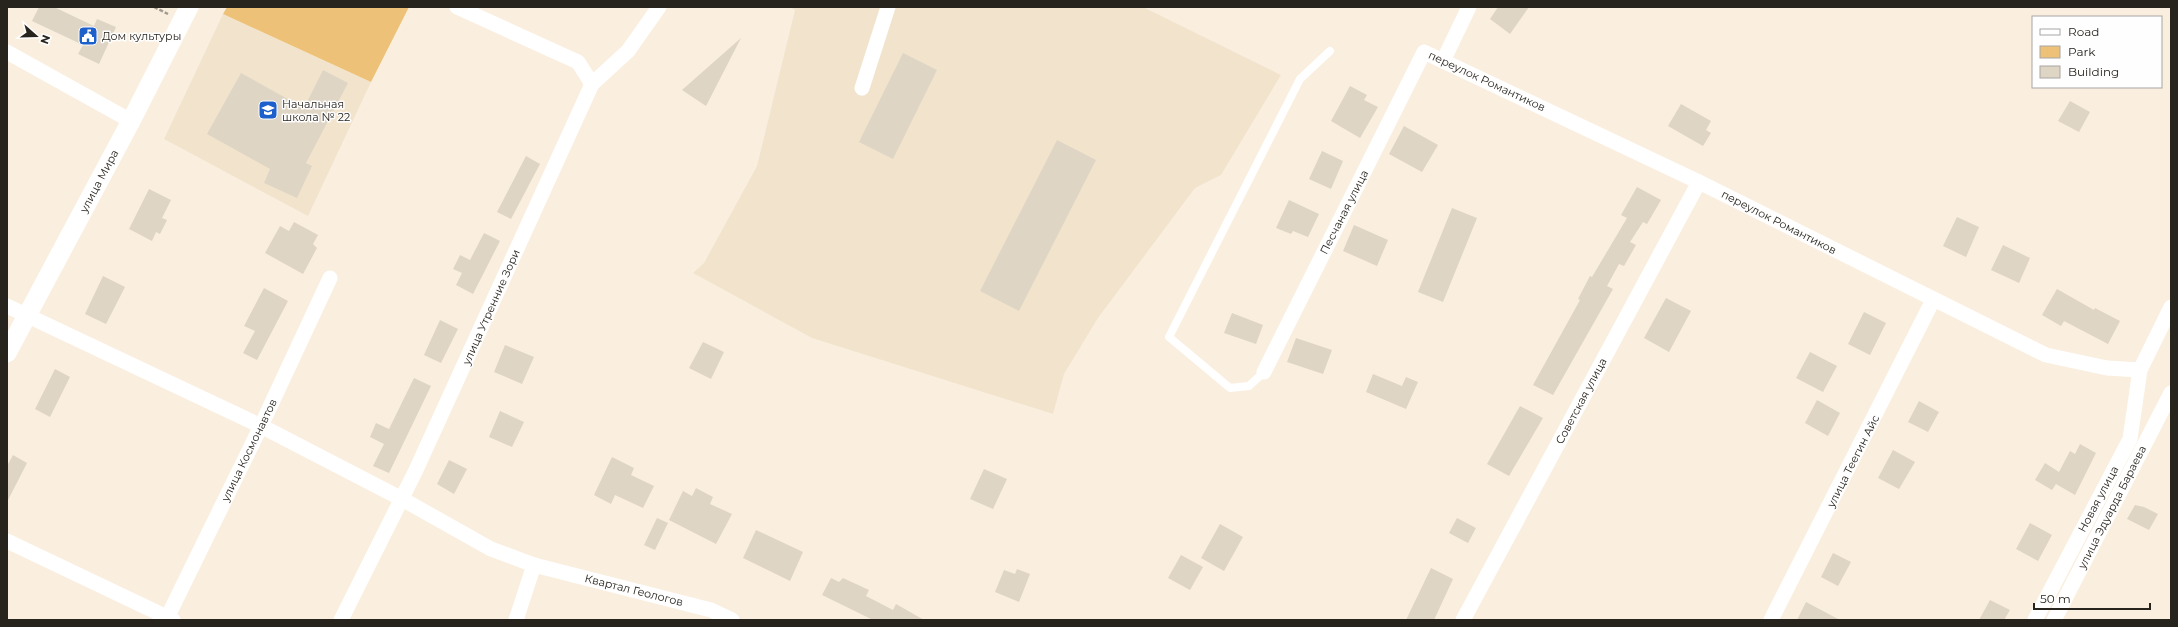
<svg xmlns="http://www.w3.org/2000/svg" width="2178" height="627" font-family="Montserrat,sans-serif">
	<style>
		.built { fill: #f2e4cc }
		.green { fill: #edc278 }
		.building { fill: #dfd5c4 }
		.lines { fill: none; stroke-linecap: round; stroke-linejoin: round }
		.path { stroke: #a39b8f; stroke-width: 2.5; stroke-dasharray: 4 2; stroke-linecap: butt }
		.service { stroke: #fff; stroke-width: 8 }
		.minor { stroke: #fff; stroke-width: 15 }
		.tertiary { stroke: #fff; stroke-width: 19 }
		.labels { text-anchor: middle; stroke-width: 3; stroke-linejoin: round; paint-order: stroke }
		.poi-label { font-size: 11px; fill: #27231d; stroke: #fefefe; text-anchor: start }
		.street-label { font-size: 11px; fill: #27231d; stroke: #fefefe }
	</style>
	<rect width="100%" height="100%" fill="#faefdf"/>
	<!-- built -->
	<g class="built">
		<path d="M789 7H1143L1281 75 1221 175 1195 188 1098 318 1064 374 1053 414 812 338 693 273 704 263 757 166 795 10Z"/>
		<path d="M223 14 371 82 308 216 164 139Z"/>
	</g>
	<!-- green -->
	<path class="green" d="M227 7H409L371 82 223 14Z"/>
	<!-- building -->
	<g class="building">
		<path d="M39 7H54L94 26 97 19 116 27 99 64 78 54 83 45 32 21Z"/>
		<path d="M1498 7H1529L1510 34 1490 19Z"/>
		<path d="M741 38 706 106 682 90Z"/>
		<path d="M903 53 937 70 893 159 859 142Z"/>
		<path d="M323 70 348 83 306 163 312 166 297 198 264 183 270 169 207 134 241 73 304 108Z"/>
		<path d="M1350 86 1367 95 1364 100 1378 107 1360 138 1331 121Z"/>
		<path d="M2070 101 2090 112 2079 132 2058 121Z"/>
		<path d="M1681 104 1711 121 1706 130 1711 133 1703 146 1668 126Z"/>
		<path d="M1404 126 1438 145 1422 172 1389 154Z"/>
		<path d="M1057 140 1096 160 1019 311 980 291Z"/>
		<path d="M1322 151 1343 161 1331 189 1309 179Z"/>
		<path d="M526 156 540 164 511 219 497 212Z"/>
		<path d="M1637 187 1661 200 1647 224 1643 222 1630 242 1636 245 1624 266 1619 264 1607 286 1613 289 1553 395 1533 385 1580 300 1578 299 1590 276 1592 277 1627 218 1621 215Z"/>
		<path d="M149 189 171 200 162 218 167 220 160 234 156 232 152 241 129 229Z"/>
		<path d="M1289 200 1319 214 1308 237 1293 231 1291 234 1276 228Z"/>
		<path d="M1452 208 1477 218 1443 302 1418 292Z"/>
		<path d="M1957 217 1979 227 1966 257 1943 246Z"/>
		<path d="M294 222 318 235 313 244 317 248 303 274 265 253 280 226 289 231Z"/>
		<path d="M1354 225 1388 240 1377 266 1343 251Z"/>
		<path d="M484 233 500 241 473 294 456 285 462 273 453 269 460 255 470 260Z"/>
		<path d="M2003 245 2030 258 2019 283 1991 270Z"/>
		<path d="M103 276 125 287 106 324 85 314Z"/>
		<path d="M264 288 288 301 257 360 243 353 255 331 244 326Z"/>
		<path d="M2057 289 2094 310 2095 308 2120 321 2108 344 2064 321 2061 326 2042 315Z"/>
		<path d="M1666 298 1691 311 1669 352 1644 338Z"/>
		<path d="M1864 312 1886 323 1870 355 1848 344Z"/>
		<path d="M1232 313 1263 325 1256 344 1224 333Z"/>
		<path d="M440 320 458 329 441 363 424 355Z"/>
		<path d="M1296 338 1332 350 1323 374 1287 362Z"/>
		<path d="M703 342 724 352 711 379 689 368Z"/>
		<path d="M505 345 534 357 522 384 494 372Z"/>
		<path d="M1810 352 1837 366 1823 392 1796 378Z"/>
		<path d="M55 369 70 377 50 417 35 409Z"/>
		<path d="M1373 374 1402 386 1406 377 1418 382 1406 409 1366 392Z"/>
		<path d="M414 378 431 386 389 473 373 466 384 444 370 437 376 423 389 429Z"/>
		<path d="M1817 400 1840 413 1828 436 1805 423Z"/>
		<path d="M1919 401 1939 412 1928 432 1908 422Z"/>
		<path d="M1520 406 1543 418 1509 476 1487 464Z"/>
		<path d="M500 411 524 422 512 447 489 437Z"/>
		<path d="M2080 444 2096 453 2075 495 2056 484 2052 490 2035 480 2045 463 2059 472 2070 451 2075 454Z"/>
		<path d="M1893 450 1915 462 1899 489 1878 478Z"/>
		<path d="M13 455 27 463 7 502V466Z"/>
		<path d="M612 457 634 468 631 475 654 486 643 508 615 495 611 504 594 495Z"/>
		<path d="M449 460 467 469 454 494 437 484Z"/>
		<path d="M984 469 1007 479 993 509 970 499Z"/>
		<path d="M696 488 713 497 710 504 732 514 716 544 669 520 683 491 692 496Z"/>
		<path d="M2135 505 2144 507 2158 514 2149 530 2127 519Z"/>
		<path d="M657 518 668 523 655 550 644 545Z"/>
		<path d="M1457 518 1476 528 1468 543 1449 533Z"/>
		<path d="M2030 523 2052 535 2038 561 2016 549Z"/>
		<path d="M1220 524 1243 537 1224 571 1201 558Z"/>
		<path d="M756 530 803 552 790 581 743 558Z"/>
		<path d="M1833 553 1851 562 1838 586 1821 577Z"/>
		<path d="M1181 555 1203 567 1190 590 1168 578Z"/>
		<path d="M1431 568 1453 579 1434 620H1406Z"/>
		<path d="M1017 569 1030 574 1019 602 995 592 1004 570 1015 574Z"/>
		<path d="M831 578 839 582 843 578 869 590 866 596 893 610 896 604 924 620H873L822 595Z"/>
		<path d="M1990 600 2010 610 2004 620H1979Z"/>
		<path d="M1806 602 1840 620H1797Z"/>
	</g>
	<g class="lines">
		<!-- path -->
		<path class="path" d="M154 7 168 14"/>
		<!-- service -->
		<path class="service" d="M1264 372 1249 386 1230 388 1169 337 1300 79 1330 51"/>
		<!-- minor -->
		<g class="minor">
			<path d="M457 7 578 62 592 84"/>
			<path d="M7 52 131 121"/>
			<path d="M1443 61 1469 7"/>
			<path d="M862 88 888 7"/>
			<path d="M7 306 261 426 402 499 491 549 534 565 711 610 732 620"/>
			<path d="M1264 372 1424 52 1699 182 2046 355 2107 368 2140 370"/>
			<path d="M7 541 173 620"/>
			<path d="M166 620 261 426 330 278"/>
			<path d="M341 620 416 470 592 84 628 51 659 7"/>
			<path d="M516 620 534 565"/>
			<path d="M1463 620 1699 182"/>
			<path d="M1771 620 1933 300"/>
			<path d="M2035 620 2130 439 2140 370 2171 307"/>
			<path d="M2054 620 2171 393"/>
		</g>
		<!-- tertiary -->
		<path class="tertiary" d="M7 353 131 121 189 7"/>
	</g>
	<!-- icons -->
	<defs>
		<symbol id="civic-square" viewBox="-11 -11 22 22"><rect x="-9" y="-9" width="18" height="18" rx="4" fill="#1d5fcb" stroke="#fefefe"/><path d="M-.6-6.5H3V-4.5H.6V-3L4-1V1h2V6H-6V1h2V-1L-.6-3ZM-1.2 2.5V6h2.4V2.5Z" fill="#fff"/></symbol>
		<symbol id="school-square" viewBox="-11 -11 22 22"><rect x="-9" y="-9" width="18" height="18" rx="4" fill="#1d5fcb" stroke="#fefefe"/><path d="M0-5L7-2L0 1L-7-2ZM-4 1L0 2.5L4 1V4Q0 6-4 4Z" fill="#fff"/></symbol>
	</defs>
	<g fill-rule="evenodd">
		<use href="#civic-square" x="77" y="25" width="22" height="22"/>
		<use href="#school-square" x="257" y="99" width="22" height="22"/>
	</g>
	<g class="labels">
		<!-- poi labels -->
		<g class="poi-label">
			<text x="102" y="40">Дом культуры</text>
			<text x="282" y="108">Начальная<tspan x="282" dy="13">школа № 22</tspan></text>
		</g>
		<!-- street labels -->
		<g class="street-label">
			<text transform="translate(1487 81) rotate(25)" y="4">переулок Романтиков</text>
			<text transform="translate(99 181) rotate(-62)" y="4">улица Мира</text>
			<text transform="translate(1344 212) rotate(-63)" y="4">Песчаная улица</text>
			<text transform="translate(1779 222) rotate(27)" y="4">переулок Романтиков</text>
			<text transform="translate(491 307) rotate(-66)" y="4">улица Утренние Зори</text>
			<text transform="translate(1581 401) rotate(-62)" y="4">Советская улица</text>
			<text transform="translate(249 450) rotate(-64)" y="4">улица Космонавтов</text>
			<text transform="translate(1853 461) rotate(-63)" y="4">улица Теегин Айс</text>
			<text transform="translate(2098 499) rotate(-62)" y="4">Новая улица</text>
			<text transform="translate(2112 507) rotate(-63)" y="4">улица Эдуарда Бараева</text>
			<text transform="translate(634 590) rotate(14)" y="4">Квартал Геологов</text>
		</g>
	</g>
	<!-- border -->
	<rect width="2178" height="627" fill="none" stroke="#27231d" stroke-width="16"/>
	<!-- legend -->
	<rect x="2032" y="16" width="130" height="72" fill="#fefefe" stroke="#a8a6a4"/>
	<rect x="2040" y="29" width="20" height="6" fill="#ffffff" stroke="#a8a6a4"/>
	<text x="2068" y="36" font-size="12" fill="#27231d">Road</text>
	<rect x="2040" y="46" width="20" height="12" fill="#edc278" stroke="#a8a6a4"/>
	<text x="2068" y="56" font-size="12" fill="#27231d">Park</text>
	<rect x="2040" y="66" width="20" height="12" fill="#dfd5c4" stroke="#a8a6a4"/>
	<text x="2068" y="76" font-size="12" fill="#27231d">Building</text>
	<!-- north arrow -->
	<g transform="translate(36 36) rotate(110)" stroke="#fefefe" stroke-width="3" paint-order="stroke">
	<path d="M0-3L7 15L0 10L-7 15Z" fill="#27231d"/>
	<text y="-6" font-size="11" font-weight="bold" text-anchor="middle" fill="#27231d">N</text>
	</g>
	<!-- scale -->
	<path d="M2034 603v6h116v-6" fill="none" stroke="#27231d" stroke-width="2"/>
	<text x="2040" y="603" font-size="12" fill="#27231d" stroke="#fefefe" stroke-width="3" paint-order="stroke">50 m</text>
</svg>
